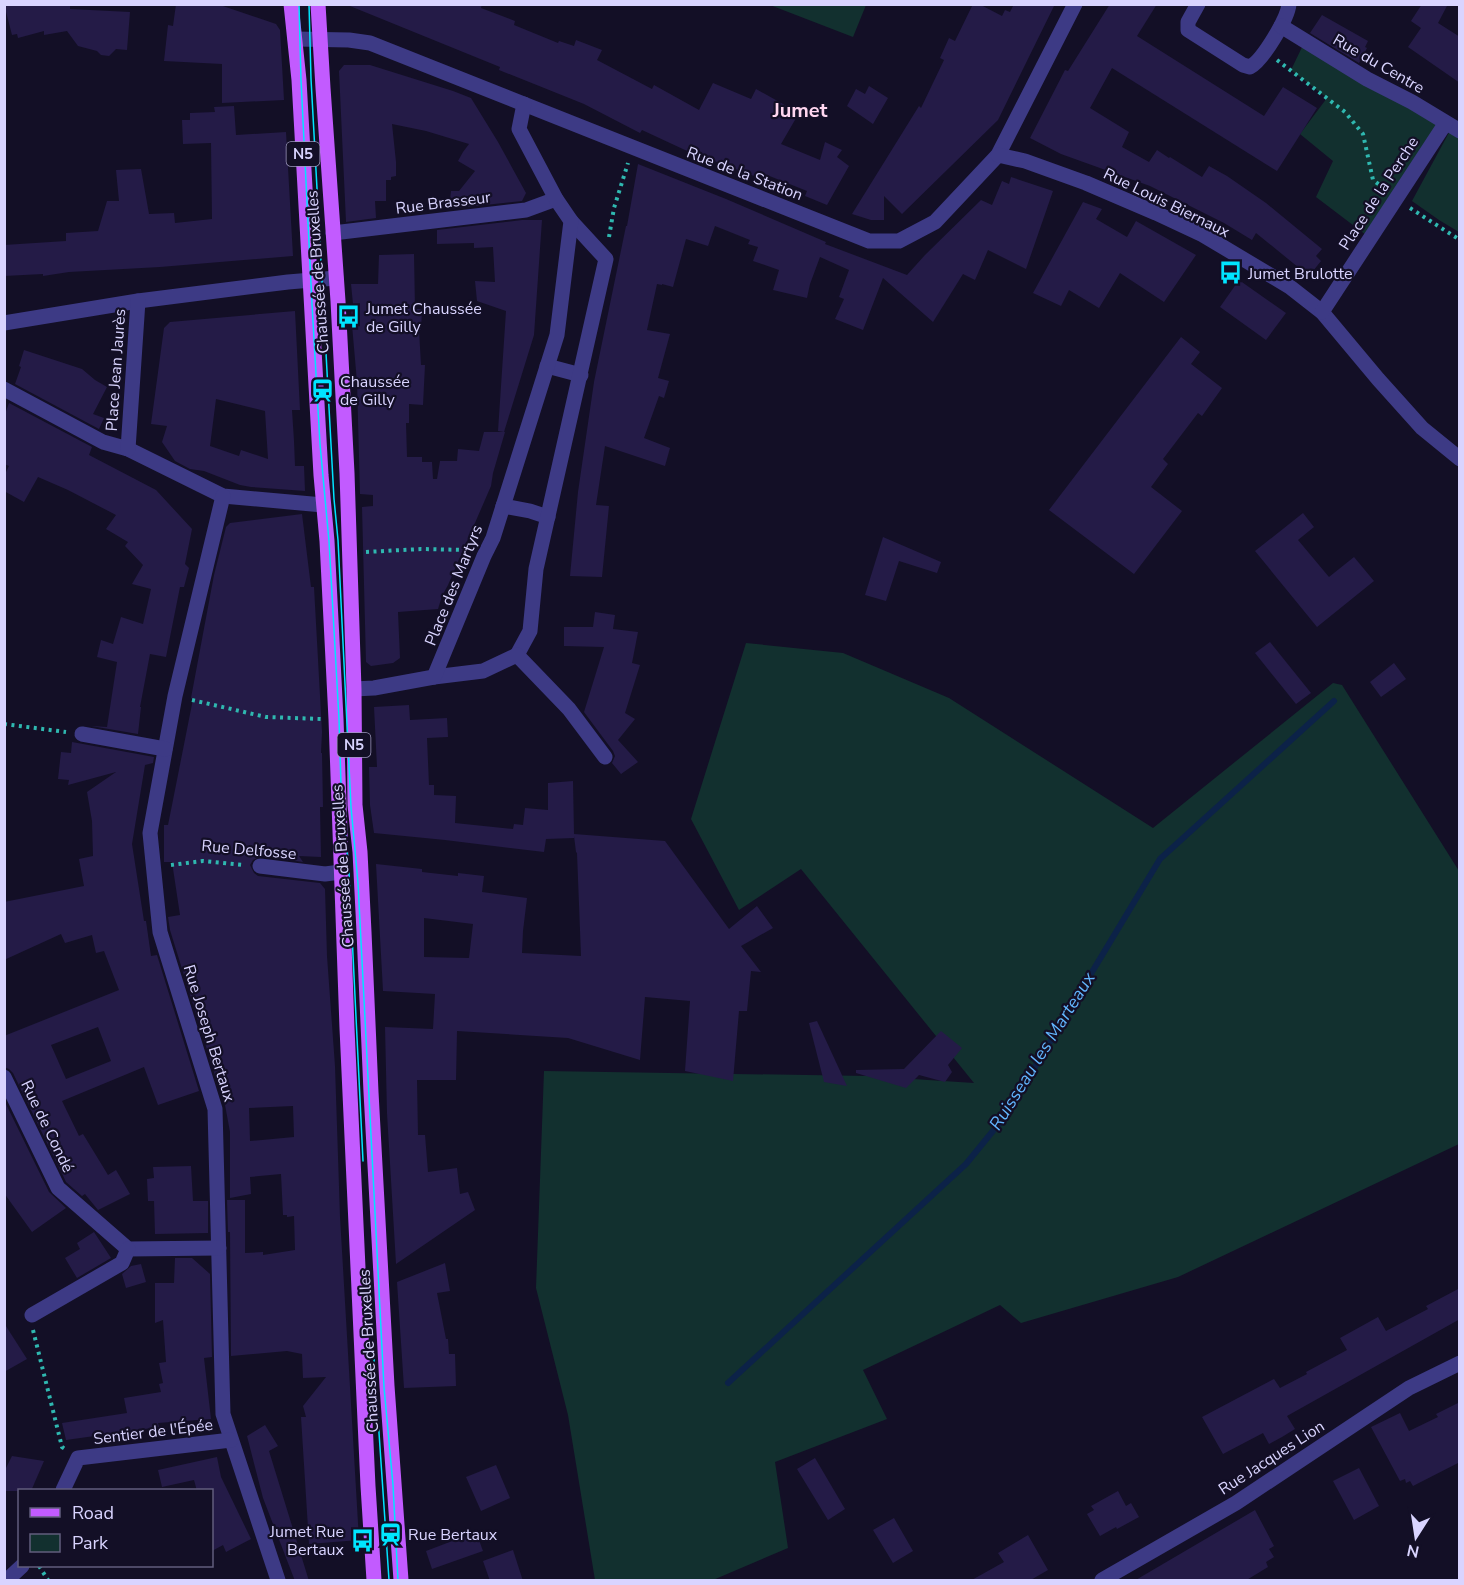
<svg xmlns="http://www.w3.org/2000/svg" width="1464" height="1585" font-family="'Nunito Sans',sans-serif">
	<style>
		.green { fill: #12302f }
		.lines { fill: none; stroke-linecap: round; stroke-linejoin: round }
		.stream { stroke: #0c2248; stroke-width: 6 }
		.building { fill: #241b47; fill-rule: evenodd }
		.path { stroke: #2fb8b0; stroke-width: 4; stroke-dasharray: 3 4.5; stroke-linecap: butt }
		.minor { stroke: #3d3a85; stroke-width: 15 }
		.major { stroke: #c25bff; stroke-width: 15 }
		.tram { stroke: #00e5ff; stroke-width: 1.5 }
		.labels { text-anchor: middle; stroke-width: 4.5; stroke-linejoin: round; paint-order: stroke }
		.shield { fill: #130f26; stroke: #9e99be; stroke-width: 1.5 }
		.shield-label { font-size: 15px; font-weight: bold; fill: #d9d4ff }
		.street-label { font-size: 16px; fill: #d9d4ff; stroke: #130f26 }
		.poi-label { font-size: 16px; fill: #d9d4ff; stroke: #130f26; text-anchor: start }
		.water-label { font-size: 18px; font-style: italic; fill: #62b6ff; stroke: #130f26 }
		.quarter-label { font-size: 20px; font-weight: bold; fill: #ffd6f0; stroke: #130f26 }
	</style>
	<rect width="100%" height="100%" fill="#130f26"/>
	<!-- green -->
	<g class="green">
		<path d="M770 5H866L853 37Z"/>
		<path d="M1305 41 1445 124 1370 238 1316 197 1333 161 1300 134 1327 98 1291 70Z"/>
		<path d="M1452 127 1459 131V232L1439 220 1412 201Z"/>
		<path d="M746 643 843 653 949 698 1153 828 1333 683 1342 685 1459 871V1144L1178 1277 1021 1323 1000 1305 863 1370 887 1419 775 1462 788 1548 713 1580H595L568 1415 536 1288 544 1071 867 1076 974 1083 801 869 739 910 691 819Z"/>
	</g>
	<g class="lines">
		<!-- stream -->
		<path class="stream" d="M728 1383 966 1164 1006 1115 1160 859 1334 701"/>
	</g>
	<!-- building -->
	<g class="building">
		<path d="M4 4H70V9L130 12 127 50 116 49 109 56 101 55 97 51 78 46 67 31 44 35V31L18 38 17 34 12 35Z"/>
		<path d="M176 4H217L276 24 280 30 284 100 222 103V64L164 61 168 25 173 26Z"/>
		<path d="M345 4H482L481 8 515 21 514 25 558 43 559 41 574 46 576 40 602 50 597 60 652 89 654 85 699 110 713 83 751 99 756 89 799 113 781 144 820 160 825 142 842 150 837 157 849 166 827 205 805 196 807 191 767 175 765 180 685 150 642 130 640 133 584 104 499 70 500 67Z"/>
		<path d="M973 4H979L1002 16 1005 10 1010 12 1014 4H1055L998 120 902 214 884 196V220H871L852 214 919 106 921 108 944 60 940 58 949 38 955 41Z"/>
		<path d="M1110 4H1157L1137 36 1264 116 1283 87 1317 108 1277 171 1112 68 1090 108 1129 132 1122 147 1149 162 1157 150 1169 158 1170 157 1202 177 1209 166 1227 176 1266 203 1322 249 1316 256 1321 261 1309 276 1256 233 1252 240 1224 223 1150 186 1061 154 1030 138 1065 70 1068 71Z"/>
		<path d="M1422 4H1448L1438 23 1460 37V83L1408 47 1421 28 1411 21Z"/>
		<path d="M1322 15 1368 41 1365 47 1367 48 1359 63 1310 33Z"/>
		<path d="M344 65H370L453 91 471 98 498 142 526 193 522 201 449 209 451 191H459L475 171 458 161 463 152 469 144 426 131 392 124 396 162V176L391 177V180H386V201H375L376 218 346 222 339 71Z"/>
		<path d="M869 86 888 98 873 124 847 106 856 89 865 94Z"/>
		<path d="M234 106 236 135 286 132 293 256 160 267 69 272 43 276V274L4 276V245L66 241V233L98 231 107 201H119L116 170 141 169 149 214 174 213 175 223 212 219 211 143 183 144 182 120H190V113L215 112 214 107Z"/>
		<path d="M638 164 726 199 826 242 825 244 907 275 925 255 981 200 992 205 1002 181 1009 184 1011 177 1053 191 1026 269 988 250 975 280 963 274 933 322 883 278 863 330 835 319 844 299 839 297 849 270 820 257 810 284 807 298 773 290 779 270 753 261 758 247 748 244 750 240 715 226 708 246 686 239 673 287 662 284V285L657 284 647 330 670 334 658 378 669 381 664 398 659 396 644 438 670 448 665 466 605 446 596 505 609 506 602 577 570 576 578 492 594 382 626 226H627Z"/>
		<path d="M1083 202 1102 209 1096 219 1127 237 1136 221 1196 255 1164 302 1120 273 1099 308 1069 290 1061 306 1033 293Z"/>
		<path d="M522 220H542L534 335 504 432 498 431 506 311 477 301 475 281 495 282 493 247 474 248V243L437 244V230Z"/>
		<path d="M414 254 415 309H422L421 330H419L421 365H425L423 405 409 404V423H406L407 457H422V462H432L433 479H437L440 461H457L458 449 479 451 484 432H505L493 473 491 486 448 585 442 596 438 609 398 612 400 658 393 663 371 666 366 662 362 507 373 506V495L360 494 357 382 352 325 351 304H353L351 284H378L379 255Z"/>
		<path d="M1239 280 1286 313 1266 340 1220 307Z"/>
		<path d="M295 311 300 410H292L294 441 295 466H304L305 491 251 487 240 485 204 471 190 469 175 461 162 442 167 426 151 424 164 328 170 322ZM216 399 265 411 268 459 241 450 239 456 210 446Z"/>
		<path d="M1181 337 1200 352 1191 364 1222 388 1202 416 1198 413 1163 459 1168 464 1151 487 1182 511 1134 574 1049 510Z"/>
		<path d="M24 350 82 369 95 380 107 387 93 414 104 418 99 429 15 384 21 367 19 366Z"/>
		<path d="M9 403 92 447 89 455 156 490 192 529 185 564 189 568 184 587H180L166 657 150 654 140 707H141L138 734 91 726 107 727 117 662 97 657 101 640 113 644 121 617 143 624 151 589 132 584 143 565 125 546 128 542 106 529 116 515 68 490 38 477 24 502 4 491V476L9 466 4 464V417Z"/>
		<path d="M1303 513 1314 527 1298 540 1329 577 1354 557 1374 581 1317 627 1255 551Z"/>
		<path d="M302 514 311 587H314L322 732 321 753H322L323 807H320L321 857 299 856 303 862 261 856 253 860 250 865 254 873 258 876 320 883 325 889 327 956 335 1066 340 1217 359 1540 309 1544 301 1417H306L303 1406 326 1377 303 1378 302 1354 287 1351 231 1356 230 1232H228L227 1200H245V1253L263 1252V1255L295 1250 294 1216 287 1217V1215H283L281 1174 250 1177 251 1194 230 1198V1132L221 1083 218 1085 170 930 168 917 180 915 172 862H164V825H168L173 800 193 699 191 698 214 575 226 527 230 523ZM293 1106 294 1137 250 1141 249 1108Z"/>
		<path d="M883 537 941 562 937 573 899 561 886 601 865 595Z"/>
		<path d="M595 612 615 615 613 629 638 632 632 663 640 665 625 713 635 719 618 740 638 762 621 774 612 763 615 756 613 751 584 712 604 647 564 646V627H593Z"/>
		<path d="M1270 642 1311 693 1296 704 1255 653Z"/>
		<path d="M1394 663 1406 679 1381 697 1370 682Z"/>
		<path d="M409 705 410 720 447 718 448 737 427 738 429 785H434V795L456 796 455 823 513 829 514 824 523 825 525 808 548 810V783L573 781 574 834 665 841 729 929 757 906 773 928 741 946 761 972 751 971 747 1011H739L733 1081 685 1071 690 1001 645 997 640 1060 568 1038 457 1031 456 1080H417L418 1135H425L428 1172 457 1168 460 1194 468 1192 475 1210 396 1264 387 1113 385 1027 433 1029 435 994 383 991 376 864 422 869V872L458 876V873L484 876 482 892 527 898 523 931 522 953 581 956 577 853 576 852 574 836V838L546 839 544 852 445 840 374 833 370 805 369 767H377L374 707ZM424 918 473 924 469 958 424 957Z"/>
		<path d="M72 742 154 757 153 763 145 765 132 844 144 921H146L151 956 157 955 199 1091 158 1105 144 1067 62 1101 79 1136 83 1134 108 1175 116 1170 130 1194 98 1210 85 1194 82 1196 66 1182 13 1073 9 1069 4 1067V1036L119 990 104 951 96 953 92 935 65 943 61 934 4 960V902L84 886 79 859 93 856 92 821 87 792 116 772 68 785 69 780 58 779 61 752 71 753ZM98 1027 111 1061 66 1079 51 1045Z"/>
		<path d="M817 1021 847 1086 824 1082 809 1023Z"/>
		<path d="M941 1031 962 1048 948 1065 952 1072 945 1082 919 1075 906 1088 856 1073V1070L904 1069Z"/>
		<path d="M4 1100 49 1192 66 1208 32 1232 4 1193Z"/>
		<path d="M191 1166 193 1201H208V1233L155 1234 154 1201H148L147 1179 154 1178 153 1167Z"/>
		<path d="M94 1232 111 1258 77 1278 65 1258 80 1249 77 1243Z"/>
		<path d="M175 1258H192L210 1274 212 1357 204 1358 211 1419 158 1423 159 1427 66 1440 62 1423 127 1413 124 1398 161 1392 159 1384 163 1383 159 1363 166 1362 163 1320 155 1323V1283H174Z"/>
		<path d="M445 1263 450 1291 437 1293 446 1339H448L449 1354H455L456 1386 404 1388 397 1282Z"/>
		<path d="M141 1264 146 1282 126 1288 122 1274 131 1266Z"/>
		<path d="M1460 1288V1319L1287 1416 1295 1429 1282 1437 1269 1444 1263 1433 1223 1454 1202 1417 1274 1379 1280 1388 1307 1374 1306 1372 1347 1350 1340 1338 1378 1317 1386 1331 1428 1309 1426 1306Z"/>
		<path d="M4 1323 27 1359 4 1372Z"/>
		<path d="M1460 1402V1462L1413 1486 1410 1481 1406 1483 1405 1479 1400 1481 1371 1427 1400 1413 1409 1431 1438 1417 1436 1414Z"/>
		<path d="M265 1425 278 1446 269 1451 309 1581H295L263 1498 247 1436Z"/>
		<path d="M12 1456 44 1461 31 1491H4V1472Z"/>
		<path d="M217 1457 221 1477 251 1539 226 1552 223 1545 212 1551V1491H197L194 1480 162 1487 158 1470Z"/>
		<path d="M815 1458 845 1509 828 1520 797 1469Z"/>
		<path d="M496 1465 510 1498 481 1511 466 1477Z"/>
		<path d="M1359 1468 1379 1506 1354 1520 1333 1481Z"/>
		<path d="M1118 1491 1126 1506 1131 1503 1139 1517 1117 1529 1116 1527 1100 1536 1087 1514 1094 1510 1091 1506Z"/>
		<path d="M1255 1510 1274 1546 1269 1549 1274 1557 1266 1562 1268 1567 1245 1581H1134Z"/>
		<path d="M894 1518 913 1551 893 1563 873 1530Z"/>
		<path d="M476 1532 483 1551 432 1569 426 1551Z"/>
		<path d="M1028 1535 1048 1570 1029 1581H970L1004 1562 998 1553Z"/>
		<path d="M513 1550 523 1581H490L483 1561Z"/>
	</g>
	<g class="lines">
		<!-- path -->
		<g class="path">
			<path d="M1277 60 1345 112 1363 134 1373 180 1385 189"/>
			<path d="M1410 208 1460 240"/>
			<path d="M609 237 614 208 628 163"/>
			<path d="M366 552 421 549 469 550"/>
			<path d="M192 700 266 717 321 719"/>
			<path d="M4 724 66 732"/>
			<path d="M171 865 203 861 244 865"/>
			<path d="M33 1330 62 1447 65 1449"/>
			<path d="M39 1566 48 1580"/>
		</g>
		<!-- minor -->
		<g class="minor">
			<path d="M1198 4 1188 22V30L1243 65 1250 67C1263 60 1288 18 1289 4"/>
			<path d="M1281 26 1367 79 1412 102 1460 131"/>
			<path d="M295 39 349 40 370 43 869 241H899L935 222 998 155 1075 4"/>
			<path d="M998 155 1025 161 1086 183 1156 213 1203 235 1290 287 1322 312 1378 379 1422 428 1460 459"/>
			<path d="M333 233 526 210 556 199"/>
			<path d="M1322 312 1445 124"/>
			<path d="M4 323 138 301 288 282 336 278"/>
			<path d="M547 366 581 375"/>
			<path d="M4 389 103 442 128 449 223 496 323 505"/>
			<path d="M128 449 138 301"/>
			<path d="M223 496 175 696 150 833 160 932 215 1109 223 1414 278 1580"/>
			<path d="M503 506 530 511 548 517"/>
			<path d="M517 655 530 631 536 569 606 259 571 221"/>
			<path d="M434 677 483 671 517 655 569 709 605 757"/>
			<path d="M354 689 374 688 434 677 484 556 493 538 557 335 571 221 556 199 519 129 524 104"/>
			<path d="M82 734 165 749"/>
			<path d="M260 866 325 874 341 872"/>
			<path d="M4 1077 58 1188 128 1249 219 1248"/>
			<path d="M32 1315 122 1263 128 1249"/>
			<path d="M63 1490 78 1458 231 1440"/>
			<path d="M7 1580 22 1566"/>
			<path d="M1102 1580 1236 1503 1409 1388 1460 1363"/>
		</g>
		<!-- major -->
		<g class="major">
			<path d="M291 4 299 80 321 475 327 541 336 719 347 1028 368 1486 374 1580"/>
			<path d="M318 4 323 88 338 301 347 473 354 689 355 805 360 852 364 932 371 1092 387 1386 401 1580"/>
		</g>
		<!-- tram -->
		<g class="tram">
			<path d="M299 4 301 80 312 304 320 444 329 541 339 719 341 785 349 873 363 1161"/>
			<path d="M309 4 311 79 334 499 338 540 351 807 358 883 384 1387 393 1485 398 1580"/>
			<path d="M374 1359 389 1580"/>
		</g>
	</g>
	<!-- icons -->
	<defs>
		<symbol id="bus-bare" viewBox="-9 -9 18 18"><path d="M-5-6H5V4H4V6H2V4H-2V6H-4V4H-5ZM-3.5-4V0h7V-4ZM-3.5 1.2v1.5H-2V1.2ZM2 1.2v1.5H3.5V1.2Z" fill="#00e5ff" stroke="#130f26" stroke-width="2.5" paint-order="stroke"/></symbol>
		<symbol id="station-bare" viewBox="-9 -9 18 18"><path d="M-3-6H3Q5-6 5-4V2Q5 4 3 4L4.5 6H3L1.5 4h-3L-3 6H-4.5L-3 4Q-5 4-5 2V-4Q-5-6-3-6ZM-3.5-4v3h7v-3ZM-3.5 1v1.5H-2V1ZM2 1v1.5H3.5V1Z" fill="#00e5ff" stroke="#130f26" stroke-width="2.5" paint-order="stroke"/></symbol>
	</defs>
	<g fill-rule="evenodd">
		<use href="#bus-bare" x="1214" y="256" width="33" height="33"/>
		<use href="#bus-bare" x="332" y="300" width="33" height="33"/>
		<use href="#station-bare" x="306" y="374" width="33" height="33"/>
		<use href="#station-bare" x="374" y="1518" width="33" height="33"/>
		<use href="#bus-bare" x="346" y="1524" width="33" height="33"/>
	</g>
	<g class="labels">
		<!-- shield labels -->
		<g class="shield">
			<rect x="286.5" y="142" width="33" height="24" rx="4.5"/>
			<rect x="337.5" y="733" width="33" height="24" rx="4.5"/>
		</g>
		<g class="shield-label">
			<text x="303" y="159">N5</text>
			<text x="354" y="750">N5</text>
		</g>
		<!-- street labels -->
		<g class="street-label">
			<text transform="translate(1379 63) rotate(30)" y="6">Rue du Centre</text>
			<text transform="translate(745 173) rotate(21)" y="6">Rue de la Station</text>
			<text transform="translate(1378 193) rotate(-57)" y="6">Place de la Perche</text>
			<text transform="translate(443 202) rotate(-7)" y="6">Rue Brasseur</text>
			<text transform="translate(1167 202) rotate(26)" y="6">Rue Louis Biernaux</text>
			<text transform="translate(317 272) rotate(-94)" y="6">Chaussée de Bruxelles</text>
			<text transform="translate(115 370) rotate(-86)" y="6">Place Jean Jaurès</text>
			<text transform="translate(453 585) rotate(-68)" y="6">Place des Martyrs</text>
			<text transform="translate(249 849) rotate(5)" y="6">Rue Delfosse</text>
			<text transform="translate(342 866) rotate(-94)" y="6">Chaussée de Bruxelles</text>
			<text transform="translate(210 1033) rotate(73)" y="6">Rue Joseph Bertaux</text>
			<text transform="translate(48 1126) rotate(64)" y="6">Rue de Condé</text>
			<text transform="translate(368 1351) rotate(-93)" y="6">Chaussée de Bruxelles</text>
			<text transform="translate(153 1431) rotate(-7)" y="6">Sentier de l'Épée</text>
			<text transform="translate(1271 1457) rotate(-33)" y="6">Rue Jacques Lion</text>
		</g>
		<!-- poi labels -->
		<g class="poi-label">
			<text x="1248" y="279">Jumet Brulotte</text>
			<text x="366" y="314">Jumet Chaussée<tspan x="366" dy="18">de Gilly</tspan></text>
			<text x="340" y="387">Chaussée<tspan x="340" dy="18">de Gilly</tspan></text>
			<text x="344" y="1537" text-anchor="end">Jumet Rue<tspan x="344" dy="18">Bertaux</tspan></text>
			<text x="408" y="1540">Rue Bertaux</text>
		</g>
		<!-- water labels -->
		<g class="water-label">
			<text transform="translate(1042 1051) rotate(-58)" y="6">Ruisseau les Marteaux</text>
		</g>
		<!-- quarter labels -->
		<g class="quarter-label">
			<text x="800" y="117">Jumet</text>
		</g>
	</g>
	<!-- border -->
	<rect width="1464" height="1585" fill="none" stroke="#d9d4ff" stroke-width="12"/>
	<!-- legend -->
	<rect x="18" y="1489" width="195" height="78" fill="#130f26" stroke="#625e7d" stroke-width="1.5"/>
	<rect x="30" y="1508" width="30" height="9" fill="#c25bff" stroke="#625e7d" stroke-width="1.5"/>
	<text x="72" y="1519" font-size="18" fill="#d9d4ff">Road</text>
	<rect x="30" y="1534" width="30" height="18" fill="#12302f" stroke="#625e7d" stroke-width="1.5"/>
	<text x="72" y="1549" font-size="18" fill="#d9d4ff">Park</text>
	<!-- north arrow -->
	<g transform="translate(1416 1537) rotate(192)" stroke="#130f26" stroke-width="4.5" paint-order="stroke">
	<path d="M0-4.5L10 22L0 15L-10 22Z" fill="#d9d4ff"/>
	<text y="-9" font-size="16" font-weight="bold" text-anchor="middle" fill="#d9d4ff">N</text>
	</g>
</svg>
